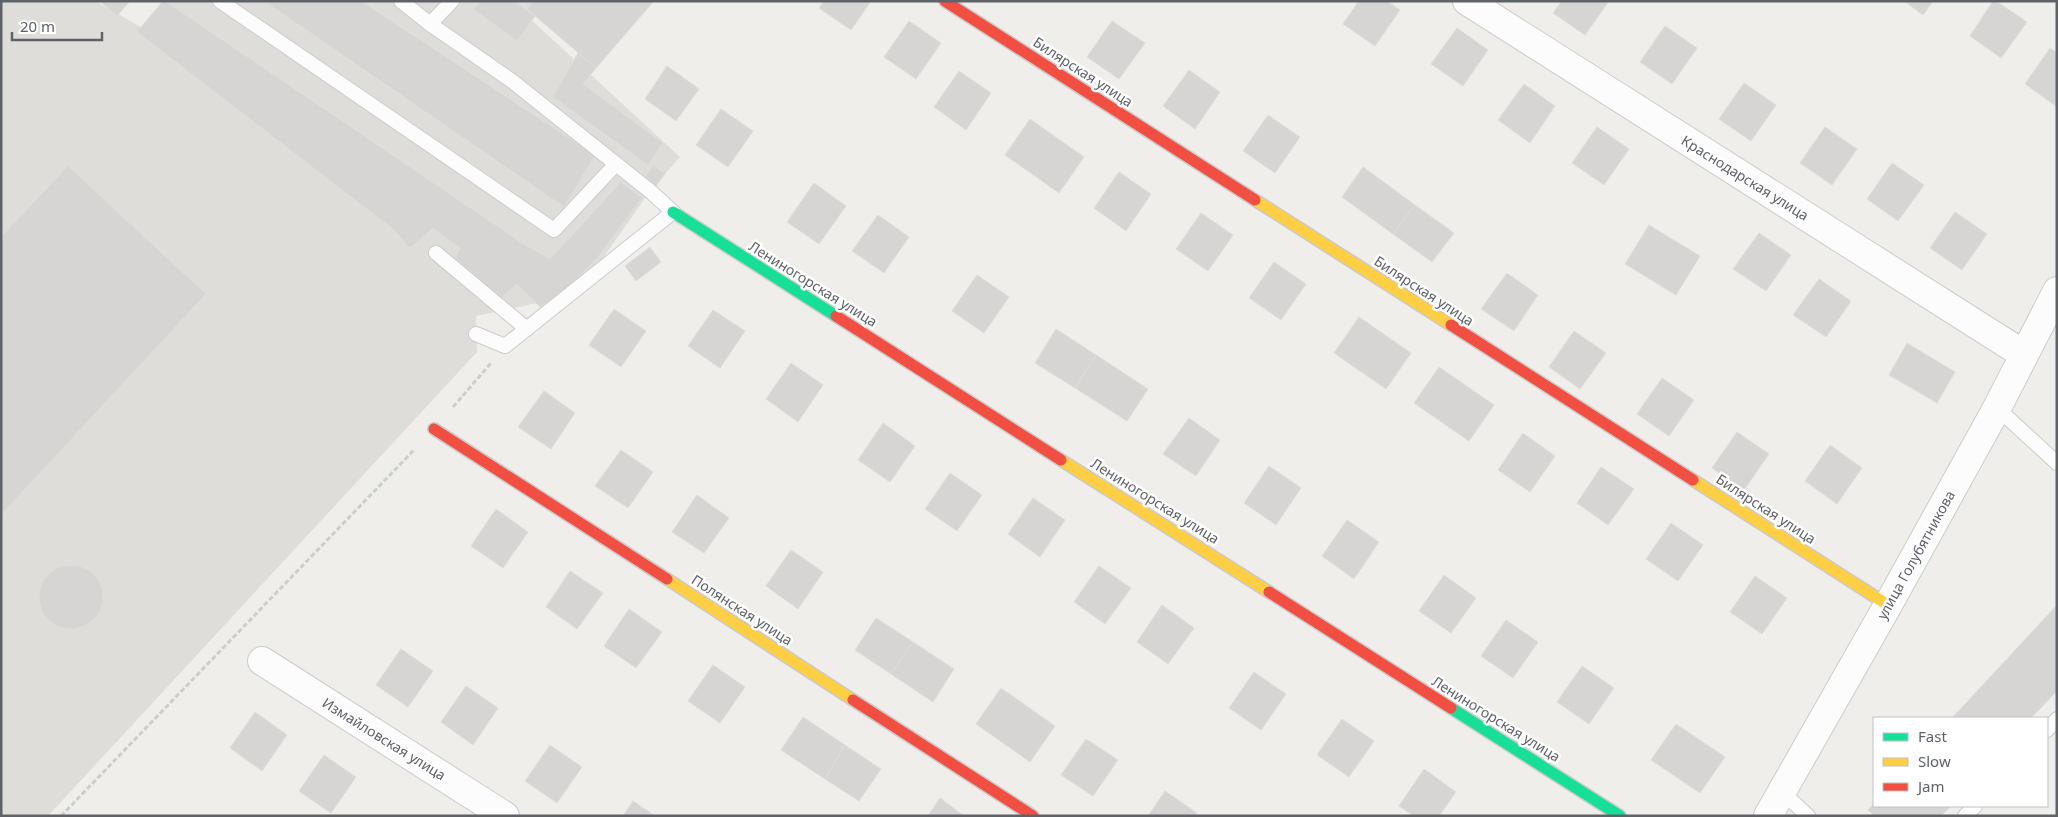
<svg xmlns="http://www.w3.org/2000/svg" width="2058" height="817" font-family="'Noto Sans',sans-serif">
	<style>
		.industrial { fill: #dfddda }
		.building { fill: #d6d5d3; stroke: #deddd9 }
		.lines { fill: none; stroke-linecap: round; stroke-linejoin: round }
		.lane-casing { stroke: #cbcccc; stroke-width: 16 }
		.street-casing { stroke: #cbcccc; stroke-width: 30 }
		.fast-casing { stroke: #cacacb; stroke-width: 14 }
		.slow-casing { stroke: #cacacb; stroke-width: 14 }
		.jam-casing { stroke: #cacacb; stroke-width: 14 }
		.path { stroke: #cacfcc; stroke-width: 3; stroke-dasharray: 5 2.5; stroke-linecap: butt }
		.lane { stroke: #fdfcfc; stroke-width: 14 }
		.street { stroke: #fdfcfc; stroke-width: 28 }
		.fast { stroke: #16e098; stroke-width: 11 }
		.slow { stroke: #ffcf43; stroke-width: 11 }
		.jam { stroke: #f24e42; stroke-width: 11 }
		.labels { text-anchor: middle; stroke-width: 5; stroke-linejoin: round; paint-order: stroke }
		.street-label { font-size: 14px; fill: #5f6368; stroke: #fff }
	</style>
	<rect width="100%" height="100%" fill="#efeeea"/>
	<!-- industrial -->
	<path class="industrial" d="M1 1H96L144 29 168 1H539L526 15 680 157 650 191 601 261 537 303 476 316 477 352 48 816H1Z"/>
	<!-- building -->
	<g class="building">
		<path d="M100 1H130L117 16Z"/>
		<path d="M163 1H165L525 245 550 259 621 182 642 198 598 257 567 289 540 307 517 284 501 298 455 258 460 248 433 228 410 248 394 230 137 32Z"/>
		<path d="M264 1H361L595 155 564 207Z"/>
		<path d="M480 1H514L535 16 517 41 474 10Z"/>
		<path d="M533 1H654L596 68 527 9Z"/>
		<path d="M824 1H871L851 30 819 8Z"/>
		<path d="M1359 1H1387L1400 10 1375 46 1343 24Z"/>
		<path d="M1562 1H1609L1585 35 1553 13Z"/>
		<path d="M1904 1H1933L1923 15Z"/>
		<path d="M1993 1H1996L2027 22 2001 58 1970 36Z"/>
		<path d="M909 21 941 43 916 79 884 57Z"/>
		<path d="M1112 21 1145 43 1119 79 1087 57Z"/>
		<path d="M1665 26 1697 48 1672 84 1640 62Z"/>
		<path d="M1457 28 1488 50 1463 86 1431 64Z"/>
		<path d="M2050 48 2057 53V107L2025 84Z"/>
		<path d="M578 53 596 68 583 84 663 143 648 165 553 97Z"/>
		<path d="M667 66 699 89 676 121 645 99Z"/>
		<path d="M1189 70 1220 92 1195 129 1163 106Z"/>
		<path d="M959 71 991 93 966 130 934 107Z"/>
		<path d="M1744 83 1776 105 1751 141 1719 119Z"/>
		<path d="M1524 84 1555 106 1530 143 1498 120Z"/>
		<path d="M721 109 753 131 728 167 696 145Z"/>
		<path d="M1268 115 1300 137 1275 173 1243 151Z"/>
		<path d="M1030 119 1084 157 1059 193 1005 155Z"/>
		<path d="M1597 127 1629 149 1604 185 1572 163Z"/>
		<path d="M1825 127 1857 149 1832 185 1800 163Z"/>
		<path d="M1892 163 1924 185 1898 221 1867 199Z"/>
		<path d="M654 165 665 174 656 186 645 176Z"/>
		<path d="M68 166 206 294 1 515V237Z"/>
		<path d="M1363 167 1415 205 1393 234 1342 197Z"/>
		<path d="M1119 172 1151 194 1126 231 1094 208Z"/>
		<path d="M814 183 846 206 819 244 787 222Z"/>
		<path d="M1415 205 1454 233 1432 262 1393 234Z"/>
		<path d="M1955 212 1987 234 1962 270 1930 248Z"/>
		<path d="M1201 213 1233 235 1208 271 1176 249Z"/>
		<path d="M878 215 909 237 884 273 852 251Z"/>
		<path d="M1649 225 1700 256 1676 295 1625 264Z"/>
		<path d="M1759 233 1791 255 1766 291 1733 269Z"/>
		<path d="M650 247 661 262 636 281 625 266Z"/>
		<path d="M1274 262 1306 284 1281 320 1249 298Z"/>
		<path d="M1507 273 1538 295 1514 331 1481 309Z"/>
		<path d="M977 275 1009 297 984 333 952 311Z"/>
		<path d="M1819 279 1851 301 1826 337 1793 315Z"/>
		<path d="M614 309 646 331 621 367 589 345Z"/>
		<path d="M713 310 745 331 720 368 688 346Z"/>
		<path d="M1359 317 1411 353 1386 389 1334 353Z"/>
		<path d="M1056 329 1096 355 1075 388 1035 363Z"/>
		<path d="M1574 331 1606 353 1580 389 1549 367Z"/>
		<path d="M1907 343 1955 372 1937 403 1889 375Z"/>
		<path d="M1096 355 1148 389 1127 421 1075 388Z"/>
		<path d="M791 363 823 385 798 422 766 399Z"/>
		<path d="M1439 367 1494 405 1469 441 1414 403Z"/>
		<path d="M1662 378 1694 400 1669 436 1637 414Z"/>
		<path d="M544 391 575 413 551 449 518 427Z"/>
		<path d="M1189 418 1220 440 1196 476 1163 454Z"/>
		<path d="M883 423 915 446 890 482 858 460Z"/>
		<path d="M1737 432 1769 454 1744 490 1712 468Z"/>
		<path d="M1523 433 1555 456 1530 492 1498 470Z"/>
		<path d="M1830 445 1862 468 1837 504 1805 481Z"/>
		<path d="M621 450 653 472 628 508 595 486Z"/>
		<path d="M1269 466 1301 488 1276 525 1244 503Z"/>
		<path d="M1601 467 1634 489 1608 525 1577 503Z"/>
		<path d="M950 473 982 495 957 531 925 509Z"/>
		<path d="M697 495 729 518 704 553 672 532Z"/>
		<path d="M1033 498 1065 520 1040 557 1008 534Z"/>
		<path d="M496 509 528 532 503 568 471 546Z"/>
		<path d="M1347 520 1379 542 1354 579 1322 556Z"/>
		<path d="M1671 523 1703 545 1678 581 1646 559Z"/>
		<path d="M791 550 823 572 798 609 766 586Z"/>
		<circle cx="71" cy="597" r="32"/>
		<path d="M1099 566 1131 588 1105 624 1074 602Z"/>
		<path d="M570 571 603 593 577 629 546 607Z"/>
		<path d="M1444 575 1476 598 1451 633 1419 611Z"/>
		<path d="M1755 576 1787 598 1762 634 1730 612Z"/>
		<path d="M1162 605 1194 628 1168 664 1137 642Z"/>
		<path d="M2057 605V691L2031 718H1952Z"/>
		<path d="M629 609 662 632 636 668 604 646Z"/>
		<path d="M876 618 913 642 891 674 855 650Z"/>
		<path d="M1506 620 1538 642 1513 678 1481 656Z"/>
		<path d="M913 642 954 669 933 702 891 674Z"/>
		<path d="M401 649 433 671 408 707 376 685Z"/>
		<path d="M713 665 745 687 720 723 688 701Z"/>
		<path d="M1582 666 1614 688 1589 724 1557 702Z"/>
		<path d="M1254 672 1286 694 1261 730 1229 708Z"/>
		<path d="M466 686 498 708 473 745 441 722Z"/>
		<path d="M1001 688 1055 726 1030 762 976 724Z"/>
		<path d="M255 712 287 735 262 771 230 748Z"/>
		<path d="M803 717 845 745 825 779 781 750Z"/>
		<path d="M1342 719 1374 741 1349 777 1317 755Z"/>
		<path d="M1676 724 1725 757 1700 793 1651 760Z"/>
		<path d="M1086 739 1118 760 1093 796 1061 775Z"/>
		<path d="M550 745 582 767 557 803 525 781Z"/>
		<path d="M845 745 881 769 859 801 825 779Z"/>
		<path d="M324 755 356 777 331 813 299 791Z"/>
		<path d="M1424 769 1456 792 1439 816H1414L1399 806Z"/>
		<path d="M1165 791 1197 813 1195 816H1148Z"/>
		<path d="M940 798 964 816H928Z"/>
		<path d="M633 801 655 816H623Z"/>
		<path d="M1874 803V806H1951L1941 816H1874L1868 810Z"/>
	</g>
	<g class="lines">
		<defs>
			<g id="lane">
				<path d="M220 1 554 230 616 164"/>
				<path d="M401 1 430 24"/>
				<path d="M452 1 430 24 512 81 650 191 673 212 505 346 476 334"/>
				<path d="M436 253 527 329"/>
				<path d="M1997 408 2057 463"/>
				<path d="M2047 730 2057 719"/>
				<path d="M1782 792 1808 816"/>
				<path d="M1965 816 1975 806"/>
			</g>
			<g id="street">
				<path d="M1467 1 2023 354"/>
				<path d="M262 661 505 816"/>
				<path d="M1768 816 1888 605 1997 408 2057 291"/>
			</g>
			<g id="fast">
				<path d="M673 212 836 316"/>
				<path d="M1451 708 1620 816"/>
			</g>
			<g id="slow">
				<path d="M1255 200 1451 325"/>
				<path d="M1061 460 1269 592"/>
				<path d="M1693 480 1888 605"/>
				<path d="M667 579 853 700"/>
			</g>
			<g id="jam">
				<path d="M945 1 1255 200"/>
				<path d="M836 316 1061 460"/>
				<path d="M1451 325 1693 480"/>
				<path d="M434 429 667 579"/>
				<path d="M1269 592 1451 708"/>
				<path d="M853 700 1033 816"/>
			</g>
		</defs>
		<!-- lane casing -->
		<use href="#lane" class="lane-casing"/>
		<!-- street casing -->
		<use href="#street" class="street-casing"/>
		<!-- fast casing -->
		<use href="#fast" class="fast-casing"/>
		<!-- slow casing -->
		<use href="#slow" class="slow-casing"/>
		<!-- jam casing -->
		<use href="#jam" class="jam-casing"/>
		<!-- path -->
		<g class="path">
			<path d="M453 407 491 363"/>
			<path d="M61 816 415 449"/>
		</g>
		<!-- lane -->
		<use href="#lane" class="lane"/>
		<!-- street -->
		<use href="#street" class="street"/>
		<!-- fast -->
		<use href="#fast" class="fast"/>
		<!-- slow -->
		<use href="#slow" class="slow"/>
		<!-- jam -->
		<use href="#jam" class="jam"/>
	</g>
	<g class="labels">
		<!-- street labels -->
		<g class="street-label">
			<text transform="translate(1083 72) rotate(33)" y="5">Билярская улица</text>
			<text transform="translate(1745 178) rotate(32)" y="5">Краснодарская улица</text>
			<text transform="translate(813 284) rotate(32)" y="5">Лениногорская улица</text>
			<text transform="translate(1424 291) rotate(33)" y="5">Билярская улица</text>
			<text transform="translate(1155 501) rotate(32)" y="5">Лениногорская улица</text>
			<text transform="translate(1766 509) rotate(33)" y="5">Билярская улица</text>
			<text transform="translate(1916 555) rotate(-61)" y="5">улица Голубятникова</text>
			<text transform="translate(742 610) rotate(33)" y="5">Полянская улица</text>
			<text transform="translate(1496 719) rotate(32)" y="5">Лениногорская улица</text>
			<text transform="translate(384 739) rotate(32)" y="5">Измайловская улица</text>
		</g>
	</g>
	<!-- border -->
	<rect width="2058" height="817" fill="none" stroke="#5f6368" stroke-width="5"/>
	<!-- legend -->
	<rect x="1873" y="717" width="175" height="90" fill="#ffffff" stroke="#bfc1c3"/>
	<rect x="1883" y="733" width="25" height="8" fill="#16e098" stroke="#bfc1c3"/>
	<text x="1918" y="742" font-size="15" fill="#5f6368">Fast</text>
	<rect x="1883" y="758" width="25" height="8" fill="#ffcf43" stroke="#bfc1c3"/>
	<text x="1918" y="767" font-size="15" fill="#5f6368">Slow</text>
	<rect x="1883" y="783" width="25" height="8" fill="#f24e42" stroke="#bfc1c3"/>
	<text x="1918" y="792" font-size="15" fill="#5f6368">Jam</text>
	<!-- scale -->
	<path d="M12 32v8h90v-8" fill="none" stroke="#5f6368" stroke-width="2.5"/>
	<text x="20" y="32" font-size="15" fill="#5f6368" stroke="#ffffff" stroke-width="4" paint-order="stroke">20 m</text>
</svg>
